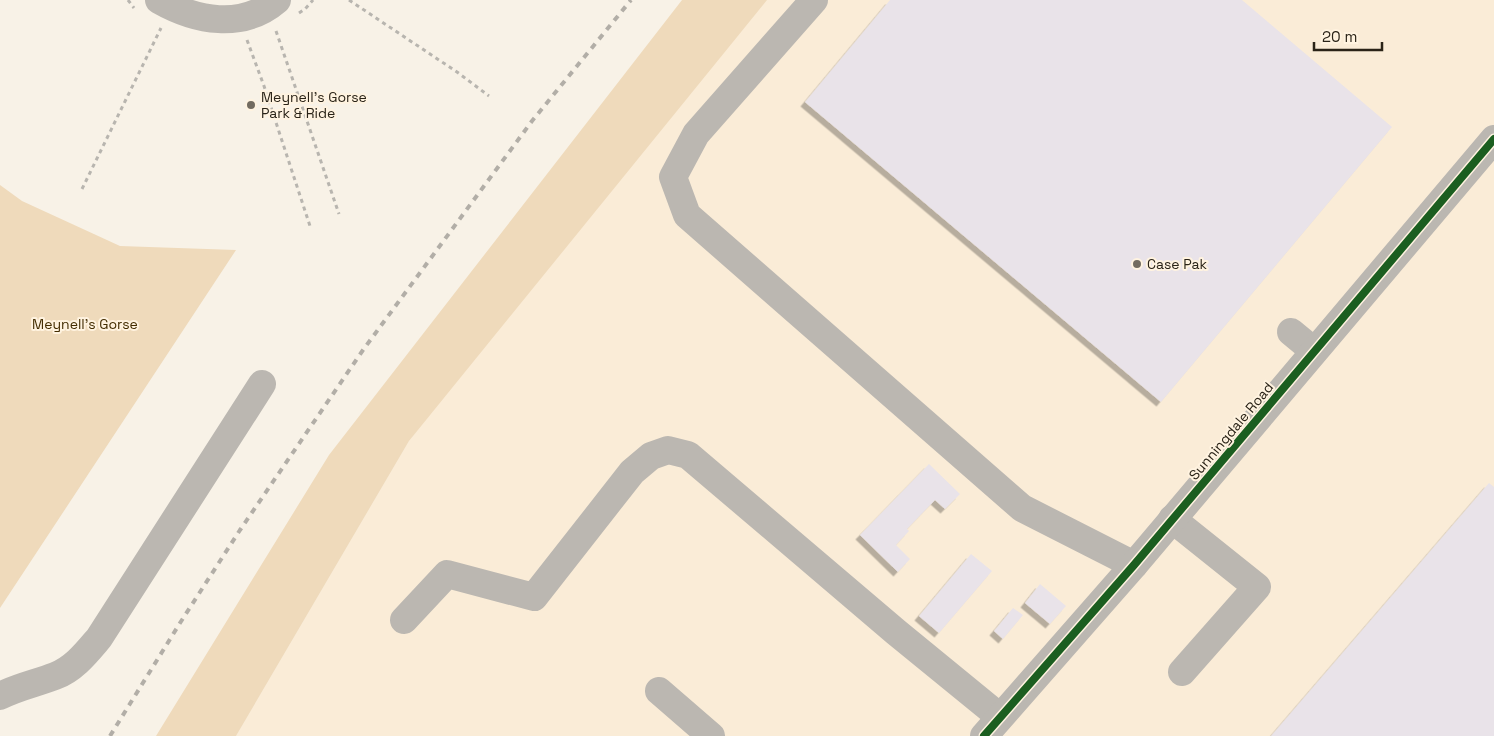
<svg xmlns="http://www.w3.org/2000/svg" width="1494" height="736" font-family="'Space Grotesk',sans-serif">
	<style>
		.built { fill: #faecd7 }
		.green { fill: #efdabb }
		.building { fill: #e9e3e9; filter: url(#shadow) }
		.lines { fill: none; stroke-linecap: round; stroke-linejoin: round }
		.path { stroke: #b8b5af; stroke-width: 3; stroke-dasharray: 4 4; stroke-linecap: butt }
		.minor { stroke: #bbb7b1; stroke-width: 28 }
		.rail { stroke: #b2aea7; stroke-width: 4; stroke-dasharray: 6 6; stroke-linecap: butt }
		.cycleway-casing { stroke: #fff3e0; stroke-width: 11 }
		.cycleway { stroke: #1b5e20; stroke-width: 8 }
		.poi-dot { fill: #726b60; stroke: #fff3e0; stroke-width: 2 }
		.labels { text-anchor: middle; stroke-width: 4; stroke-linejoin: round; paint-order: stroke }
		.poi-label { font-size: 14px; fill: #2a2317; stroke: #fff3e0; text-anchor: start }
		.park-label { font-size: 14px; fill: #432c00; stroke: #fff3e0 }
		.street-label { font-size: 14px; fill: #2a2317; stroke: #fff3e0 }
	</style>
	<defs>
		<filter id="shadow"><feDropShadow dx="-4.5" dy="4.5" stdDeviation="0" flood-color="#0004"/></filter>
	</defs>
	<rect width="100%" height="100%" fill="#f8f2e7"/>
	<!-- built -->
	<path class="built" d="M746 0H1494V736H236L409 441Z"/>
	<!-- green -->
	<g class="green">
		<path d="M682 0H767L409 441 236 736H156L329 455Z"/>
		<path d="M0 185 22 201 120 246 236 250 0 608Z"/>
	</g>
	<!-- building -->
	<g class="building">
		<path d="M890 0H1242L1392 127 1161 402 805 102Z"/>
		<path d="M929 464 960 494 945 509 935 500 907 529 909 531 896 545 910 559 898 572 860 535Z"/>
		<path d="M1489 483 1494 487V736H1271Z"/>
		<path d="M971 554 992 571 939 633 919 616Z"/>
		<path d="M1040 584 1066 606 1050 624 1025 603Z"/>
		<path d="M1013 608 1023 615 1003 639 994 631Z"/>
	</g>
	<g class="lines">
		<!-- path -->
		<g class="path">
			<path d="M128 0 134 8"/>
			<path d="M349 0 457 72 489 96"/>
			<path d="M299 13 305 9 313 0"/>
			<path d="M276 31 339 214"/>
			<path d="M247 40 264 86 310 226"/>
			<path d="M82 189 161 28"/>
		</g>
		<!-- minor -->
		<g class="minor">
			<path d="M159 0C196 21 242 30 277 0"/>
			<path d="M814 0 696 134 673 177 687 215 1022 508 1134 565"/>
			<path d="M1291 332 1314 351"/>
			<path d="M1172 519 1257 587 1182 672"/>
			<path d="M404 620 447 574 534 597 632 472 651 456 668 450 688 455 896 632 1000 717"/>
			<path d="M659 691 711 736"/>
			<path d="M0 696C17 687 37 683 55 676 74 669 87 652 99 638L262 384"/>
			<path d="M984 736 1134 565 1494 139"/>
		</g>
		<!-- rail -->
		<path class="rail" d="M110 736 180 623 240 530 363 350 532 121 631 0"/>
		<defs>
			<path id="cycleway" d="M984 736 1134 565 1494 139"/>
		</defs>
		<!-- cycleway casing -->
		<use href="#cycleway" class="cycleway-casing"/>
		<!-- cycleway -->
		<use href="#cycleway" class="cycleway"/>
	</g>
	<!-- markers -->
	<g class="poi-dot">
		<circle cx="251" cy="105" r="5"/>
		<circle cx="1137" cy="264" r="5"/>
	</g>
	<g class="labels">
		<!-- poi labels -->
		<g class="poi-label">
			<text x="261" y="102">Meynell's Gorse<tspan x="261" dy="16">Park &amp; Ride</tspan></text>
			<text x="1147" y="269">Case Pak</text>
		</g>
		<!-- park labels -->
		<g class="park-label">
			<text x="85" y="329">Meynell's Gorse</text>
		</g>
		<!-- street labels -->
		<g class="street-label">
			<text transform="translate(1231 431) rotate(-50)" y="5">Sunningdale Road</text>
		</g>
	</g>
	<!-- scale -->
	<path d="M1314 42v8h68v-8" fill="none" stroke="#2a2317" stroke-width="2.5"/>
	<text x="1322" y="42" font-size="15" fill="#2a2317" stroke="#fff3e0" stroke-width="4" paint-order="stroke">20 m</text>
</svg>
